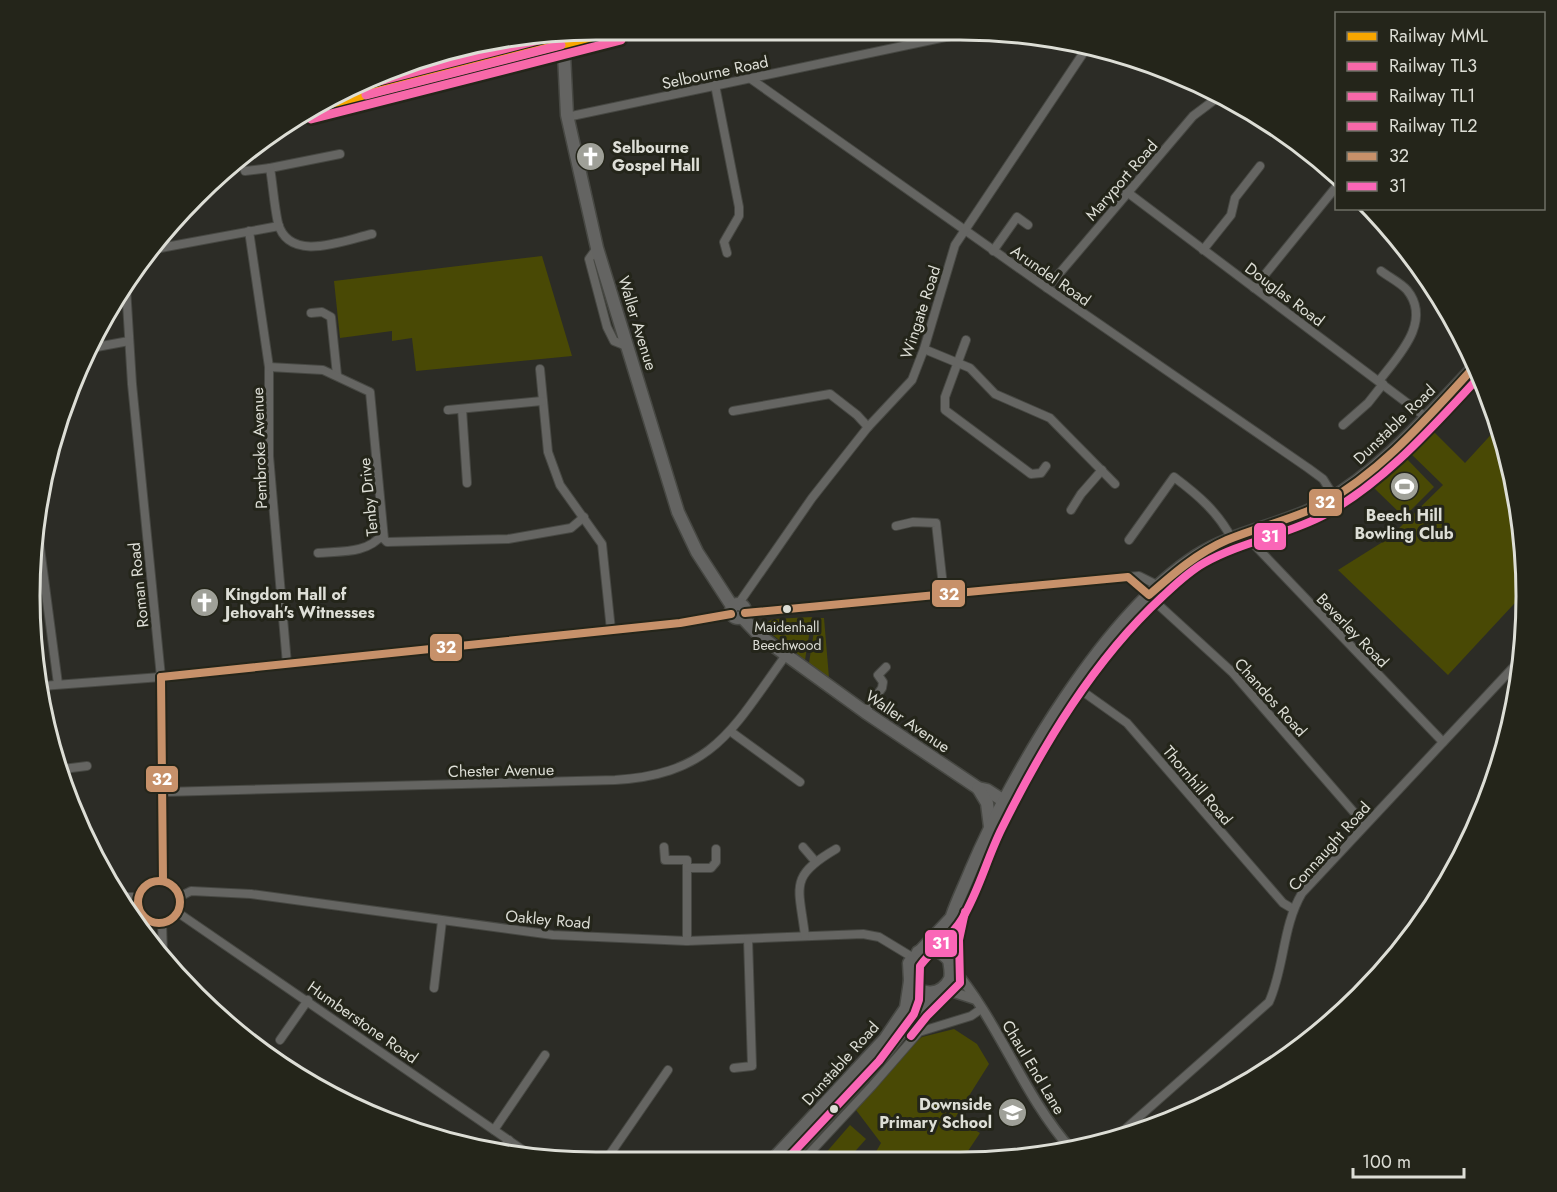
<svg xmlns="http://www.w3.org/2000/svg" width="1557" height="1192" font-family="Jost,sans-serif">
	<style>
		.green { fill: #494905 }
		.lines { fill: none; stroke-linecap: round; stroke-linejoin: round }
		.minor-casing { stroke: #474843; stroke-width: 10 }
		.tertiary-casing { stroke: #474843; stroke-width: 12 }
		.primary-casing { stroke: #474843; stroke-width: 15 }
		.minor { stroke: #656562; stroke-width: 8 }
		.tertiary { stroke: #656562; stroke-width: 9 }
		.primary { stroke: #646462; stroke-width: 12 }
		.bus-1-casing { stroke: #24251a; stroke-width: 12 }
		.bus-2-casing { stroke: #24251a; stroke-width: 12 }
		.bus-1 { stroke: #c7916a; stroke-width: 8 }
		.bus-2 { stroke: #fa66b7; stroke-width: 8 }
		.rail-1-casing { stroke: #24251a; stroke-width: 14 }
		.rail-2-casing { stroke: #24251a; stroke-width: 14 }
		.rail-3-casing { stroke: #24251a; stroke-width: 14 }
		.rail-4-casing { stroke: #24251a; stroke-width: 14 }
		.rail-1 { stroke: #f7a600; stroke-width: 9 }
		.rail-2 { stroke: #f768a9; stroke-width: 9 }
		.rail-3 { stroke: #f768a9; stroke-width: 9 }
		.rail-4 { stroke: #f768a9; stroke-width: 9 }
		.bus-dot { fill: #ddded6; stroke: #24251a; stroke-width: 2 }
		.labels { text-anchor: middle; stroke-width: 6; stroke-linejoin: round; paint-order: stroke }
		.bus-label { font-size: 14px; fill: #ddded6; stroke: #24251a }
		.street-label { font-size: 16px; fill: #ddded6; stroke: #24251a }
		.poi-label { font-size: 16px; font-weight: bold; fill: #ddded6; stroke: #24251a; text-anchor: start }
		.rim { fill: none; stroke: #ddded6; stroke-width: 3 }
		.line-badge { stroke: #24251a; stroke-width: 2 }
		.badge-label { font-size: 16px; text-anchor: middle; font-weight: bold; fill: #fff }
	</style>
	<rect width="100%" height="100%" fill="#2c2c26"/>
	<!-- green -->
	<g class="green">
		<path d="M542 256 572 356 416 371 412 338 392 341V331L340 338 334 281Z"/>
		<path d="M1429 427 1465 463 1498 427 1516 486 1526 591 1448 675 1338 570 1389 538 1443 485 1407 450Z"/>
		<path d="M1405 457 1434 487 1404 517 1374 488Z"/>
		<path d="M812 617 805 660 765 629 766 623 773 619Z"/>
		<path d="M816 618H824L829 678 809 663Z"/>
		<path d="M954 1029 977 1044 989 1064 955 1118 980 1133 964 1157H873L881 1143 856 1110 917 1041 922 1037Z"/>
		<path d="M850 1125 866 1139 850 1157H826L824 1155Z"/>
	</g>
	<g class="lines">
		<defs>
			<g id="minor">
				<path d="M751 79 1047 288 1308 468 1323 479 1333 495"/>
				<path d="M715 85 739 207V216L724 242 727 253"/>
				<path d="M567 117 974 31"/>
				<path d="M270 168 340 154"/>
				<path d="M245 171 270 168C273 186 274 205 278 223 289 264 345 240 372 234"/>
				<path d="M1127 192 1427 418"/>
				<path d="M249 231 269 367V456L287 664"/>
				<path d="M597 248 589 259 607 327 614 341 629 347"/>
				<path d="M155 249 279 226"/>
				<path d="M1203 250 1231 215 1235 198 1260 166"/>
				<path d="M993 251 1017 217 1028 225"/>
				<path d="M126 287 132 384 161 677 163 881"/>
				<path d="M1047 288 1193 116 1221 95"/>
				<path d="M1254 288 1336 187"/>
				<path d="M311 313 322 312 331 317 337 375"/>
				<path d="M966 340 945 397V410L1031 474 1041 473 1046 466"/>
				<path d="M91 348 129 341"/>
				<path d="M924 349 970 368 995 394 1050 418 1115 484"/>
				<path d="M269 367 323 370 370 392 384 539 387 542 508 539 571 528 584 517"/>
				<path d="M540 369 548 452 560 485 602 544 611 630"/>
				<path d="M1379 381C1397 357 1433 322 1407 290 1401 283 1389 277 1381 271"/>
				<path d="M462 409 467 483"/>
				<path d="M448 410 542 401"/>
				<path d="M733 411 830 394 857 415 868 427"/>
				<path d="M1343 425 1368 403 1383 384"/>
				<path d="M1071 510 1081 494 1102 470"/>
				<path d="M896 526 913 522 936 523 944 595"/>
				<path d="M38 533 58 684"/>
				<path d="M1244 534 1443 742"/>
				<path d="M1129 540 1174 477C1198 495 1218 512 1232 539"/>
				<path d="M318 553C342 551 367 554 383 534"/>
				<path d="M1128 577 1232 672 1365 825"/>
				<path d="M739 603 812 498 868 427 912 380 924 349 955 245 1088 46"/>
				<path d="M745 613 1115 578 1139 576 1159 586"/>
				<path d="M42 686 161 677 680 623 731 614"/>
				<path d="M1075 686 1127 723 1283 903 1293 909"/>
				<path d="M865 712 882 688 883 682 878 675 886 667"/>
				<path d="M730 731 800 782"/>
				<path d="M63 769 87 766"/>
				<path d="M164 792 615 780C714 774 733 728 786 655"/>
				<path d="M664 847 665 860H687V941"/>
				<path d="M803 847 815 861"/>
				<path d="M688 868H711L716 862V849"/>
				<circle cx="159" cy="902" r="21"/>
				<path d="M119 897H138"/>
				<path d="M179 897 191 891 251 894 553 935 687 941 863 934 879 937 912 957"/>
				<path d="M177 912 533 1157"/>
				<path d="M162 922 163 956"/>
				<path d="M805 936C799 886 788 877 836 849"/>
				<path d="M434 988 442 921"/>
				<path d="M280 1040 308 1000"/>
				<path d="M734 1068 752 1066 748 939"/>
				<path d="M494 1130 545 1055"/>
				<path d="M1114 1139 1269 1002C1285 966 1282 927 1302 893L1521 659"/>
				<path d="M500 1152 509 1140"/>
				<path d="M608 1157 668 1070"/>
				<path d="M806 1157 872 1086 919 1032 971 1016 981 1009"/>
			</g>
			<g id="tertiary">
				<path d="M951 966C999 1021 1022 1094 1071 1149"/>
				<path d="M943 989 974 999"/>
			</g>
			<g id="primary">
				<path d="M563 34 567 115 597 248 678 512 697 552 732 606"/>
				<circle cx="738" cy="611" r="7"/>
				<path d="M742 617 760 636 865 712 978 788 987 790 1004 801"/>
				<path d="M978 788 987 803 990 827"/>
				<path d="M952 917 909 963 910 981C921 997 941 996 950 979 952 970 949 965 949 957 948 944 948 929 952 916 957 901 965 885 971 870 1013 771 1105 615 1196 556 1235 531 1282 526 1322 504 1383 469 1428 415 1476 365"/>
				<path d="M918 952C931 947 940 950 949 960"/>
				<path d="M775 1157 885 1039 906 1008 910 981"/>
				<path d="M789 1157 882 1057 919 1009 939 992"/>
			</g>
		</defs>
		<!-- minor casing -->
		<use href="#minor" class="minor-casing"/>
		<!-- tertiary casing -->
		<use href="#tertiary" class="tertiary-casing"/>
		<!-- primary casing -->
		<use href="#primary" class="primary-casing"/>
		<!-- minor -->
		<use href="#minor" class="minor"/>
		<!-- tertiary -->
		<use href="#tertiary" class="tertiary"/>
		<!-- primary -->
		<use href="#primary" class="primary"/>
		<defs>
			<g id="bus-1">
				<path d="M745 613 1128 577 1149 595C1173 574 1197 553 1227 540 1258 527 1291 520 1321 505 1383 471 1429 416 1476 365"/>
				<path d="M161 677 680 623 731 614"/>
				<path d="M161 677 163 881"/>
				<circle cx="159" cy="902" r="21"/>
			</g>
			<g id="bus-2">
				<path d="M911 1036 927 1016 960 983 959 940 965 912"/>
				<path d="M789 1157 879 1061 914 1014 919 1000 920 966C932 949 951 938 962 919 979 891 987 858 1002 828 1043 745 1094 660 1162 597 1175 585 1188 572 1204 563 1243 541 1288 535 1326 514 1387 480 1434 425 1481 375"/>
			</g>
		</defs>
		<!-- bus-1 casing -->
		<use href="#bus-1" class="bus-1-casing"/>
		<!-- bus-2 casing -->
		<use href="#bus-2" class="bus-2-casing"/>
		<!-- bus-1 -->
		<use href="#bus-1" class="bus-1"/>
		<!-- bus-2 -->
		<use href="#bus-2" class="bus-2"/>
		<defs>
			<path id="rail-1" d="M309 109 618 30"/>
			<path id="rail-2" d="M311 119 621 40"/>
			<path id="rail-3" d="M364 85 558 35"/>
			<path id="rail-4" d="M366 95 561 45"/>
		</defs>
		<!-- rail-1 casing -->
		<use href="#rail-1" class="rail-1-casing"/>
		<!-- rail-2 casing -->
		<use href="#rail-2" class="rail-2-casing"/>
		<!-- rail-3 casing -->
		<use href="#rail-3" class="rail-3-casing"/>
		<!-- rail-4 casing -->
		<use href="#rail-4" class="rail-4-casing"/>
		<!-- rail-1 -->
		<use href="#rail-1" class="rail-1"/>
		<!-- rail-2 -->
		<use href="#rail-2" class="rail-2"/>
		<!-- rail-3 -->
		<use href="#rail-3" class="rail-3"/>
		<!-- rail-4 -->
		<use href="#rail-4" class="rail-4"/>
	</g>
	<!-- icons -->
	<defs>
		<symbol id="church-disc" viewBox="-11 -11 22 22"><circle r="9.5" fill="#9fa098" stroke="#24251a"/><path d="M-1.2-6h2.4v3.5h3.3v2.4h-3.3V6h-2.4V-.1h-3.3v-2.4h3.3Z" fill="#fff"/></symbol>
		<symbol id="stadium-disc" viewBox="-11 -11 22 22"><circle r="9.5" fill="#9fa098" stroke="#24251a"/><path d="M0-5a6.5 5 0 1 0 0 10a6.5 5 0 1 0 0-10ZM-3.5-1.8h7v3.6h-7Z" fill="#fff"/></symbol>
		<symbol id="school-disc" viewBox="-11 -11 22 22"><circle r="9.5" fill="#9fa098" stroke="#24251a"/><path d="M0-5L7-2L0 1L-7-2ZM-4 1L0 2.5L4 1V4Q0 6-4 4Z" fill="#fff"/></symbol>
	</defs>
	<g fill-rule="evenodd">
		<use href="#church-disc" x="574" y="140" width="33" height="33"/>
		<use href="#stadium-disc" x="1388" y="470" width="33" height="33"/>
		<use href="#church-disc" x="188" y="586" width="33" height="33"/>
		<use href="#school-disc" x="996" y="1096" width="33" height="33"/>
	</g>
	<!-- markers -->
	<g class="bus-dot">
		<circle cx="787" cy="609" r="5"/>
		<circle cx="834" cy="1109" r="5"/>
	</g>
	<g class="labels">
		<!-- bus labels -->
		<g class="bus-label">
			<text x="787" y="632">Maidenhall<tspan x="787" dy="18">Beechwood</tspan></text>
		</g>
		<!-- street labels -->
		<g class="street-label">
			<text transform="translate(715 72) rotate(-12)" y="6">Selbourne Road</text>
			<text transform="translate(1121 180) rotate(-49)" y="6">Maryport Road</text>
			<text transform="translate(1051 275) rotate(35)" y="6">Arundel Road</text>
			<text transform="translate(1285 294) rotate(37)" y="6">Douglas Road</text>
			<text transform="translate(920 312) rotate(-72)" y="6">Wingate Road</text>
			<text transform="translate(638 323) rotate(73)" y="6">Waller Avenue</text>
			<text transform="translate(1394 424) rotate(-44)" y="6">Dunstable Road</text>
			<text transform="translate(259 448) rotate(-92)" y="6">Pembroke Avenue</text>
			<text transform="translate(368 497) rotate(-96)" y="6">Tenby Drive</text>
			<text transform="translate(138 585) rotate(-96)" y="6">Roman Road</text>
			<text transform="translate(1353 630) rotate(46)" y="6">Beverley Road</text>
			<text transform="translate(1271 697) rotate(48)" y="6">Chandos Road</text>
			<text transform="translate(908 721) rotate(34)" y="6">Waller Avenue</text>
			<text transform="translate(501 770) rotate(-1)" y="6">Chester Avenue</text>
			<text transform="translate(1198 785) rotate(50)" y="6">Thornhill Road</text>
			<text transform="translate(1329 846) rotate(-48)" y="6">Connaught Road</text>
			<text transform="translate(548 919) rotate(5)" y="6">Oakley Road</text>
			<text transform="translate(363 1022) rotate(35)" y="6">Humberstone Road</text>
			<text transform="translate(840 1063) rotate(-48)" y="6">Dunstable Road</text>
			<text transform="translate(1034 1067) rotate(59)" y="6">Chaul End Lane</text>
		</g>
		<!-- poi labels -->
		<g class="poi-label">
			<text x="612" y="153">Selbourne<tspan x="612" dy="18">Gospel Hall</tspan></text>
			<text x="1404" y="521" text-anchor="middle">Beech Hill<tspan x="1404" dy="18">Bowling Club</tspan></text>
			<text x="225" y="600">Kingdom Hall of<tspan x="225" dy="18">Jehovah's Witnesses</tspan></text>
			<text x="992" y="1110" text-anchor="end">Downside<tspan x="992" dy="18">Primary School</tspan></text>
		</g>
	</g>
	<!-- crop -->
	<path d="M0 0H1557V1192H0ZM596 40H960A556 556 0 0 1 1516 596V596A556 556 0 0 1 960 1152H596A556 556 0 0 1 40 596V596A556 556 0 0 1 596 40Z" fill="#24251a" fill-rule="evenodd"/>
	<path class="rim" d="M596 40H960A556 556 0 0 1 1516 596V596A556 556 0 0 1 960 1152H596A556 556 0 0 1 40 596V596A556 556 0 0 1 596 40Z"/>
	<g class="line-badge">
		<rect x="1308" y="488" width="35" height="29" rx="6" fill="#c7916a"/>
		<rect x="1253" y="522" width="34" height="29" rx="6" fill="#fa66b7"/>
		<rect x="931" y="579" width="35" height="29" rx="6" fill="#c7916a"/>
		<rect x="429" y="633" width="34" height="29" rx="6" fill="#c7916a"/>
		<rect x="145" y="765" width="34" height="28" rx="6" fill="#c7916a"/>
		<rect x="924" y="929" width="34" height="29" rx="6" fill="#fa66b7"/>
	</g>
	<g class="badge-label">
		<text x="1325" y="508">32</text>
		<text x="1270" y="542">31</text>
		<text x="949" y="600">32</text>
		<text x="446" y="653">32</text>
		<text x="162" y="785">32</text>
		<text x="941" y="949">31</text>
	</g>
	<!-- legend -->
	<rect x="1335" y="12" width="210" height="198" fill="#24251a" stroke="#6e6f65" stroke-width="1.5"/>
	<rect x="1347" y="32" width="30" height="9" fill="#f7a600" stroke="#6e6f65" stroke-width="1.5"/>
	<text x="1389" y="42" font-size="18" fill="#ddded6">Railway MML</text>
	<rect x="1347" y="62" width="30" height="9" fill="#f768a9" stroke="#6e6f65" stroke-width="1.5"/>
	<text x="1389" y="72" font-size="18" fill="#ddded6">Railway TL3</text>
	<rect x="1347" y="92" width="30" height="9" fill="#f768a9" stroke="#6e6f65" stroke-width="1.5"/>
	<text x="1389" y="102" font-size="18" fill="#ddded6">Railway TL1</text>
	<rect x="1347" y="122" width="30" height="9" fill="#f768a9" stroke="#6e6f65" stroke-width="1.5"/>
	<text x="1389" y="132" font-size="18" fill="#ddded6">Railway TL2</text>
	<rect x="1347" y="152" width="30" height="9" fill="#c7916a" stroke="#6e6f65" stroke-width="1.5"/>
	<text x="1389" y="162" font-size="18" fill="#ddded6">32</text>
	<rect x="1347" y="182" width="30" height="9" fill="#fa66b7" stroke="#6e6f65" stroke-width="1.5"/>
	<text x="1389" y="192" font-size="18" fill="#ddded6">31</text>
	<!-- scale -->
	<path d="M1353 1168v9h111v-9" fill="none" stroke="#ddded6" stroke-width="3"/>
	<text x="1362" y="1168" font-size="18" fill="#ddded6" stroke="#24251a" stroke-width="4.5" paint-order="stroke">100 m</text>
</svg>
